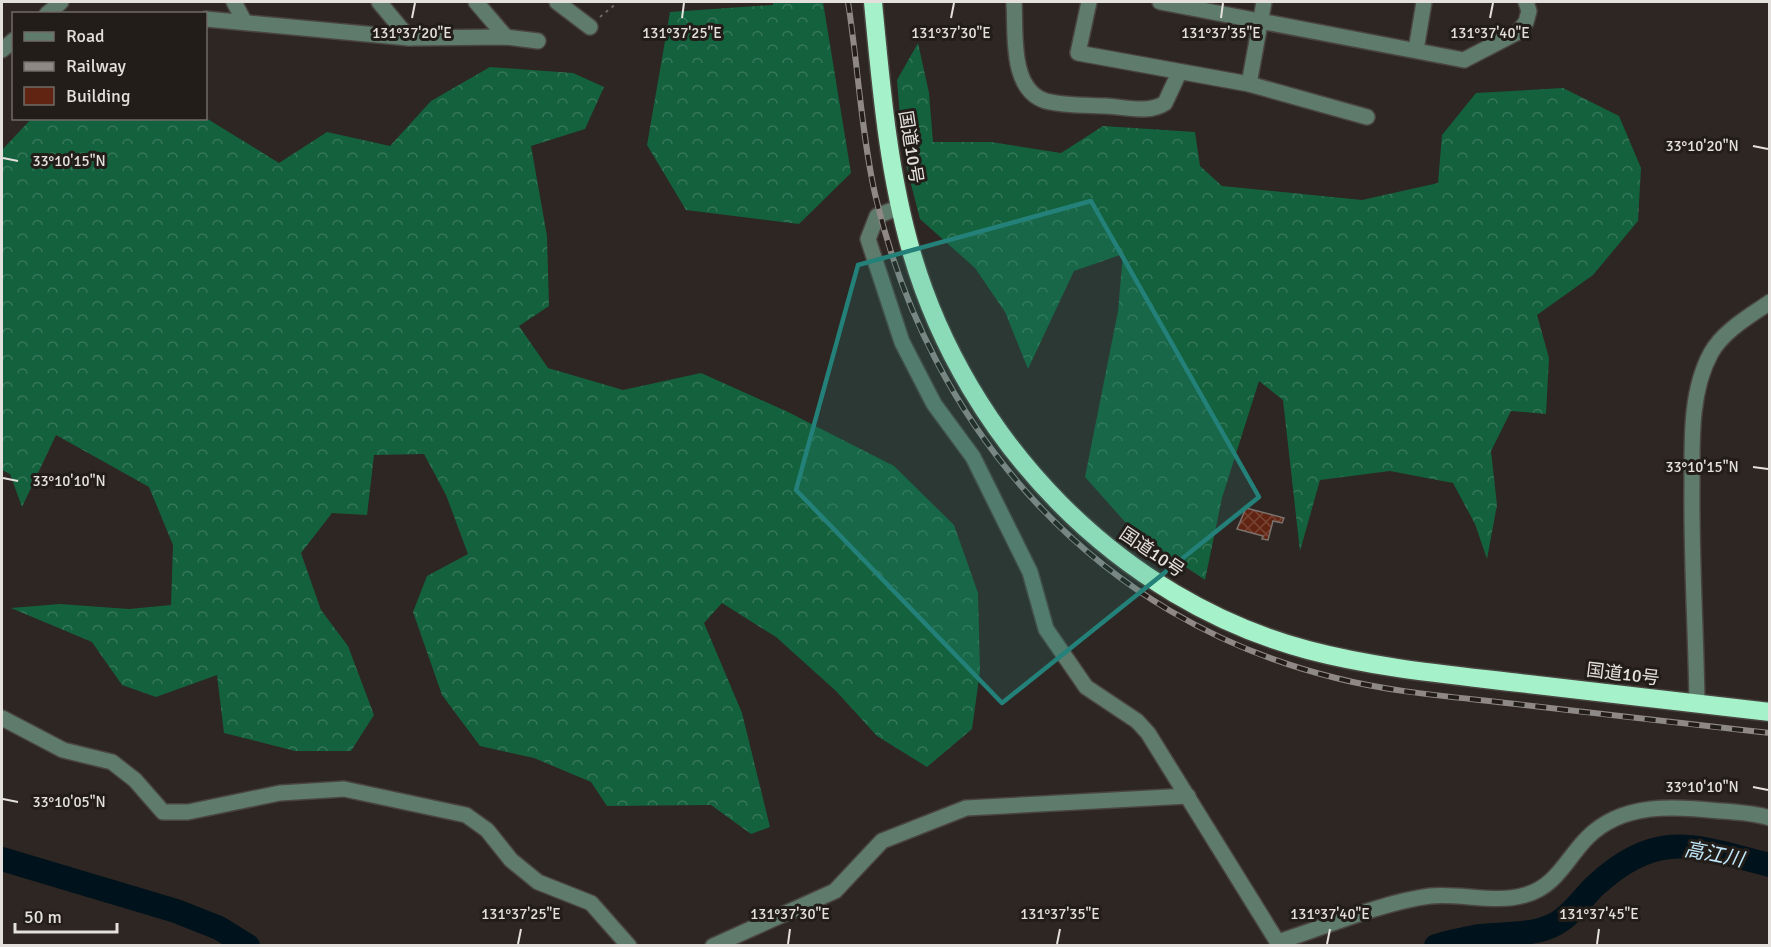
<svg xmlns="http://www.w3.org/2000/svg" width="1771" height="947" font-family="Signika,'Noto Sans JP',sans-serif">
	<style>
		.forest { fill: url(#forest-crowns) }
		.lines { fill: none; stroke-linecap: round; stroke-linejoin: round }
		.river { stroke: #00121b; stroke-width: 24 }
		.building { fill: url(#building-cross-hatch); stroke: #7b726f; stroke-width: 1.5 }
		.minor-casing { stroke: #4a4440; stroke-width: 18 }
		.highway-casing { stroke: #4a4440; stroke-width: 21 }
		.path { stroke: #6e6865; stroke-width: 2; stroke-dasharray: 3 4.5; stroke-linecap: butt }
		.minor { stroke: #5e7b6c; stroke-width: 15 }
		.highway { stroke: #a5f2ca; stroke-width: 18 }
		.rail-casing { stroke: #8e8986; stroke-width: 6 }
		.rail { stroke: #231d19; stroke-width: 4; stroke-dasharray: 11; stroke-linecap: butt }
		.marked { fill: #248179; fill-opacity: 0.2; stroke: #248179; stroke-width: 4.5; stroke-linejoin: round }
		.ticks { fill: none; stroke: #e4e0dd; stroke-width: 2 }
		.labels { text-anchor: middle; stroke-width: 6; stroke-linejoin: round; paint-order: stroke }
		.street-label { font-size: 18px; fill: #e4e0dd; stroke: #231d19 }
		.water-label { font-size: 20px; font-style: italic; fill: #c0e9fc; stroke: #231d19 }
		.ticks-label { font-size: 15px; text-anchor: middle; fill: #e4e0dd; stroke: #231d19; stroke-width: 6; stroke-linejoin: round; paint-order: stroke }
	</style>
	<defs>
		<pattern id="forest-crowns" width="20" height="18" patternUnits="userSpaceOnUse" patternTransform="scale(1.5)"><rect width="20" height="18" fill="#14613d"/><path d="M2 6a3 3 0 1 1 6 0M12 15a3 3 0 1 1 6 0" fill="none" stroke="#367759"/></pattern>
		<pattern id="building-cross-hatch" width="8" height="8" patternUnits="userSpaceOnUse" patternTransform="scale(1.5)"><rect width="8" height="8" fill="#612412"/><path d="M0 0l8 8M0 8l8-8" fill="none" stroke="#784434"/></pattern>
	</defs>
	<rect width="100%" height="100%" fill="#2d2622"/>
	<!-- forest -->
	<g class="forest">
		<path d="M773 2H823L851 173 799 224 686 210 647 145 670 12 773 5Z"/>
		<path d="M918 43 929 93 933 142H991L1061 153 1103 126 1195 132 1200 166 1222 186 1362 200 1438 183 1442 135 1476 93 1563 88 1619 116 1641 168 1638 221 1593 275 1537 315 1549 358 1546 414 1511 411 1491 451 1497 505 1487 559 1475 524 1453 483 1390 471 1320 480 1300 551 1283 400 1259 381 1222 498 1205 580 1134 532 1085 477 1118 311 1123 254 1074 271 1028 369 1005 312 975 268 920 219 903 153 897 80Z"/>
		<path d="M490 67 573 73 604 87 585 129 531 146 547 236 549 306 519 326 548 368 623 390 701 373 788 412 894 466 954 525 978 593 980 671 972 729 927 767 877 736 836 691 776 637 722 603 704 623 742 713 770 827 751 834 711 805 607 806 591 782 534 758 480 746 442 695 413 612 427 576 468 554 446 495 424 454 374 455 367 515 332 513 301 553 321 610 348 646 374 715 351 751H295L224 733 217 675 156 697 122 685 92 642 11 608 60 604 129 609 171 605 173 545 149 487 56 435 22 507 10 474 2 470V150L32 118H206L279 163 327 132 390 146 431 101Z"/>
	</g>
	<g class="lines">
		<!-- river -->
		<g class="river">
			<path d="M2 859 176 911 219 928 248 946"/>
			<path d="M1436 946C1451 942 1466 938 1481 936 1505 933 1536 936 1557 923 1572 915 1584 896 1596 885 1659 827 1696 847 1770 865"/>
		</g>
	</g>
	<!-- building -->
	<path class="building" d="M1246 508 1284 518 1282 523 1273 521 1268 540 1262 539 1263 536 1237 529Z"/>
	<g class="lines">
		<defs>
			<g id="minor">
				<path d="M234 2 244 21"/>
				<path d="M379 2 409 38"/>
				<path d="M476 2 506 37"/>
				<path d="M557 2 590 27"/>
				<path d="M1014 2C1016 31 1009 90 1046 101 1065 106 1087 105 1106 106 1125 107 1149 114 1165 103L1179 73"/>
				<path d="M1089 2 1078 53 1249 84 1367 117"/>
				<path d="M1160 2 1464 60 1518 32 1526 22 1529 11 1526 2"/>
				<path d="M47 14 61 2"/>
				<path d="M206 19 409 38 506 37 538 41"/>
				<path d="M2 50 14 40"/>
				<path d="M1416 50 1424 2"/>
				<path d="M1249 84 1264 2"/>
				<path d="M900 207 877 216 868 239 902 342 934 404 973 457 1030 572 1046 629 1086 687 1137 721 1148 733 1280 946"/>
				<path d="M1697 704C1696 630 1691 557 1692 483 1692 441 1690 391 1711 353 1723 331 1750 316 1770 302"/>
				<path d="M2 718 63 750 112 762 135 780 163 812H188L280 793 344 789 466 815 487 830 511 860 538 882 591 903 629 946"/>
				<path d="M1278 942C1325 927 1383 902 1430 896 1461 893 1496 904 1525 895 1556 887 1567 858 1587 838 1622 802 1675 806 1720 811 1736 812 1754 813 1770 818"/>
				<path d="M713 946 835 891 882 841 966 808 1188 796"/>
			</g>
			<path id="highway" d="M873 2C881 86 888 172 912 254 967 441 1118 599 1308 650 1380 669 1454 675 1528 684 1609 693 1689 703 1770 712"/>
		</defs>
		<!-- minor casing -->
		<use href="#minor" class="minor-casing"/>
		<!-- highway casing -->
		<use href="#highway" class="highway-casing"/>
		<!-- path -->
		<path class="path" d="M600 17 618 2"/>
		<!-- minor -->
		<use href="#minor" class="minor"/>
		<!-- highway -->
		<use href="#highway" class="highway"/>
		<defs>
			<path id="rail" d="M848 2C858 65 861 131 875 194 930 431 1097 620 1336 678 1395 693 1456 697 1516 704 1600 714 1685 724 1770 733"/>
		</defs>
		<!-- rail casing -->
		<use href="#rail" class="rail-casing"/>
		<!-- rail -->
		<use href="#rail" class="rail"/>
	</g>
	<!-- marked area -->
	<path class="marked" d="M1091 201 1259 497 1002 703 796 490 858 265Z"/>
	<!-- ticks -->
	<path class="ticks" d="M412 18 415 3M682 18 684 3M951 18 954 3M1221 18 1223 3M1490 18 1493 3M1753 146 1768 149M3 158 18 161M1753 467 1768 469M3 478 18 481M1753 787 1768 790M3 799 18 802M518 944 521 929M788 944 790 929M1057 944 1060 929M1327 944 1330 929M1597 944 1599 929"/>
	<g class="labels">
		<!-- street labels -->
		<g class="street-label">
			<text transform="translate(911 147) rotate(81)" y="6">国道10号</text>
			<text transform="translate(1152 552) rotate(34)" y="6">国道10号</text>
			<text transform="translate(1623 674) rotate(7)" y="6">国道10号</text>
		</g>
		<!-- water labels -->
		<g class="water-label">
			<text transform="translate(1714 854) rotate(11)" y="7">高江川</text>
		</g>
	</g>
	<g class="ticks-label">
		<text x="951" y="38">131°37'30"E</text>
		<text x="1221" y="38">131°37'35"E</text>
		<text x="1490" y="38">131°37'40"E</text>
		<text x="412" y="38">131°37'20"E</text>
		<text x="682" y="38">131°37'25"E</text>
		<text x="1702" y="151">33°10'20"N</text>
		<text x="69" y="166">33°10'15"N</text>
		<text x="1702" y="472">33°10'15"N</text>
		<text x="69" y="486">33°10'10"N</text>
		<text x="1702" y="792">33°10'10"N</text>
		<text x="69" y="807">33°10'05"N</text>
		<text x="521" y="919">131°37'25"E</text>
		<text x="790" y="919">131°37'30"E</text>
		<text x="1060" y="919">131°37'35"E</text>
		<text x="1330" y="919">131°37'40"E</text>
		<text x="1599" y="919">131°37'45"E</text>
	</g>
	<!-- border -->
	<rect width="1771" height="947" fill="none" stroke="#e4e0dd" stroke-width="6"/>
	<!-- legend -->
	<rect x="12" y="12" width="195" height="108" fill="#231d19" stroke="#706b67" stroke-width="1.5"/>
	<rect x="24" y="32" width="30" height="9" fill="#5e7b6c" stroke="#706b67" stroke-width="1.5"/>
	<text x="66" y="42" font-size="18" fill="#e4e0dd">Road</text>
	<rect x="24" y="62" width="30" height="9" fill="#8e8986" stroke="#706b67" stroke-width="1.5"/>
	<text x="66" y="72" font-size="18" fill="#e4e0dd">Railway</text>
	<rect x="24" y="87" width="30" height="18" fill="#612412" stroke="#706b67" stroke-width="1.5"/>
	<text x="66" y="102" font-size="18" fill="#e4e0dd">Building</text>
	<!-- scale -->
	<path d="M15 923v9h102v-9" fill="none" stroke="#e4e0dd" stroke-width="3"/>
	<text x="24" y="923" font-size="18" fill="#e4e0dd" stroke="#231d19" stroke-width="4.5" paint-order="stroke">50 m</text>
</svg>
